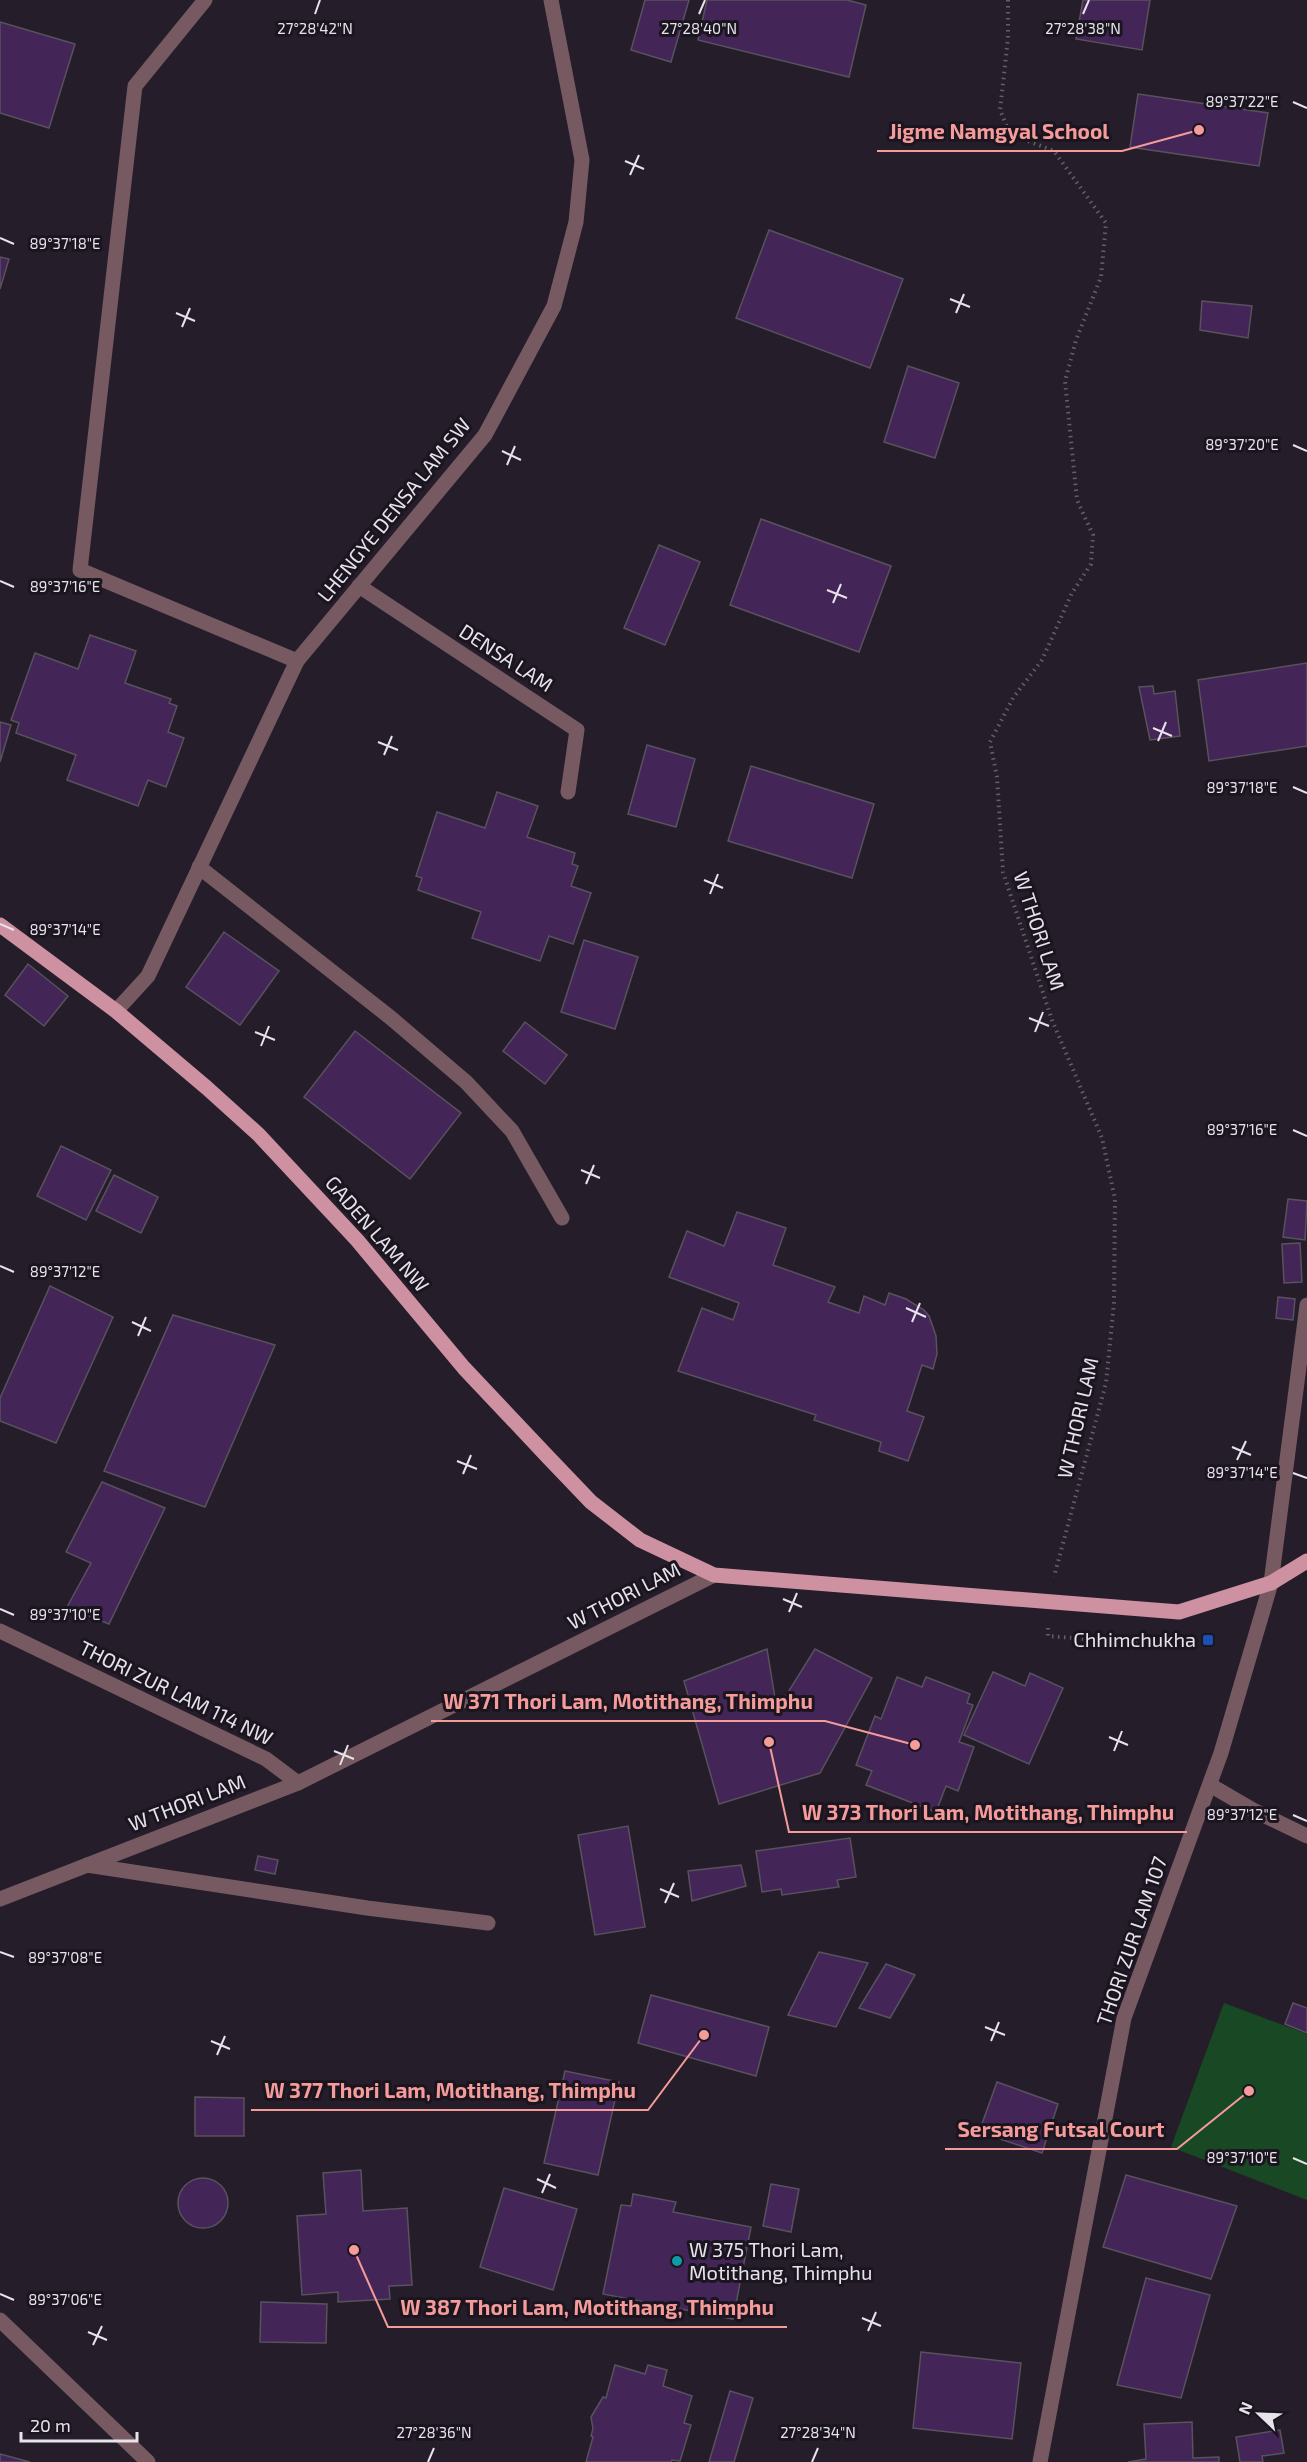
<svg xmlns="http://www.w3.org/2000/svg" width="1307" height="2462" font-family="'Exo 2',sans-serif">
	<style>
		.green { fill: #194924 }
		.building { fill: #432657; stroke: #58515e; stroke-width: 1.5 }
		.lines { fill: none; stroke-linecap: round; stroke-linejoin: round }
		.path { stroke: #655f69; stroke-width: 4; stroke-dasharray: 1.5 4.5; stroke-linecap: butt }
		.minor { stroke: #775a61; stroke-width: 15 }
		.major { stroke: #ce91a1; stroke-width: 15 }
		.ticks { fill: none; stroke: #e7e3eb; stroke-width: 2 }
		.transit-dot { fill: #1a4fb4; stroke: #1b1520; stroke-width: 2 }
		.culture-dot { fill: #0f9aa8; stroke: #1b1520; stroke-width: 2 }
		.labels { text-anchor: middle; stroke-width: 6; stroke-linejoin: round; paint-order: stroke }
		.street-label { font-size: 20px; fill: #e7e3eb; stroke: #1b1520 }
		.poi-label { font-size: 20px; fill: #e7e3eb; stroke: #1b1520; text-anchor: end }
		.ticks-label { font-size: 15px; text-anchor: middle; fill: #e7e3eb; stroke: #1b1520; stroke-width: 6; stroke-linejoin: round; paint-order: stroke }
		.leader { fill: none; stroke: #f59b9a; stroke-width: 2 }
		.callout-dot { fill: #f59b9a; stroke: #1b1520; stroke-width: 2 }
		.callout-label { font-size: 21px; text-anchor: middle; font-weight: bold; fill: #f59b9a; stroke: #1b1520; stroke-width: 6; stroke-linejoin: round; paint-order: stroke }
	</style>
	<rect width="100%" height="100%" fill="#251e2a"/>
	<!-- green -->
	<path class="green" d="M1224 2003 1307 2034V2200L1171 2147Z"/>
	<!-- building -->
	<g class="building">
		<path d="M645 0H689L671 62 631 50Z"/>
		<path d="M707 0H847L866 5 849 77 698 40Z"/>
		<path d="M1083 0H1150L1142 50 1076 39Z"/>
		<path d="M0 22 75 44 49 128 0 113Z"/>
		<path d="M1138 94 1268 113 1259 166 1130 147Z"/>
		<path d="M769 230 903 279 870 368 736 318Z"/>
		<path d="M0 257 9 259 0 289Z"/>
		<path d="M1202 301 1252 306 1248 338 1200 330Z"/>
		<path d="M908 366 959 383 935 458 884 442Z"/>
		<path d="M761 519 891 566 859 652 730 605Z"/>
		<path d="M659 545 700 562 665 645 624 628Z"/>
		<path d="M90 635 136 651 125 683 171 699 169 703 177 706 168 732 184 738 166 787 148 780 138 806 67 780 76 755 16 733 19 723 11 720 35 653 78 669Z"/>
		<path d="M1307 663V746L1209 761 1198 680Z"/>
		<path d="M1153 686 1154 694 1175 691 1180 736 1150 740 1139 687Z"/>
		<path d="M0 722 11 725 0 762Z"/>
		<path d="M647 745 695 759 676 827 628 814Z"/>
		<path d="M751 766 874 804 852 878 728 841Z"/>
		<path d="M497 792 538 806 527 837 575 853 572 864 578 866 571 886 591 893 573 944 549 936 540 961 472 938 481 912 418 890 422 878 416 876 437 812 485 828Z"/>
		<path d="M224 932 279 971 240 1025 186 987Z"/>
		<path d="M584 940 638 957 615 1029 561 1012Z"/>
		<path d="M28 964 68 996 44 1026 5 995Z"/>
		<path d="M525 1022 567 1055 545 1084 503 1051Z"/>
		<path d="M355 1031 461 1113 410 1179 304 1097Z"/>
		<path d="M61 1146 111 1170 86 1220 37 1196Z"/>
		<path d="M114 1175 158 1197 141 1233 96 1211Z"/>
		<path d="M1288 1199 1307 1201 1305 1240 1283 1237Z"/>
		<path d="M737 1212 786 1228 773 1265 835 1287 828 1302 859 1313 864 1296 885 1305 889 1293 906 1299 924 1310 929 1316 936 1336 937 1354 933 1369 922 1365 907 1411 924 1417 908 1461 879 1451 881 1442 814 1420 816 1415 678 1371 702 1308 733 1320 739 1303 669 1277 687 1231 724 1246Z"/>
		<path d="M1300 1243 1302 1282 1284 1283 1282 1244Z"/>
		<path d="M50 1286 113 1317 56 1443 0 1421V1398Z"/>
		<path d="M1278 1297 1295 1299 1293 1320 1276 1318Z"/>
		<path d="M173 1315 275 1345 205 1507 104 1471Z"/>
		<path d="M102 1482 165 1508 109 1624 67 1607 91 1563 66 1552Z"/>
		<path d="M767 1649 777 1710 815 1649 872 1678 820 1773 719 1804 684 1681Z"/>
		<path d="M993 1672 1025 1686 1030 1673 1063 1688 1029 1764 964 1735Z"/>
		<path d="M897 1677 922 1687 926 1677 970 1694 967 1703 973 1705 959 1742 974 1747 958 1791 946 1786 936 1812 866 1785 872 1771 856 1765 875 1716 881 1719Z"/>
		<path d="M628 1826 645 1927 595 1935 578 1835Z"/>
		<path d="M850 1838 856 1877 837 1880 839 1887 782 1895 781 1889 762 1892 756 1851Z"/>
		<path d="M258 1856 278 1860 275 1874 255 1870Z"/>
		<path d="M741 1865 746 1886 692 1901 688 1871Z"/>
		<path d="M819 1952 868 1963 836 2027 788 2015Z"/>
		<path d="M886 1964 915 1975 890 2018 859 2008Z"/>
		<path d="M651 1995 769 2027 756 2076 638 2043Z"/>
		<path d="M1293 2003 1307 2008V2033L1285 2024Z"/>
		<path d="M565 2071 619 2082 598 2175 544 2163Z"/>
		<path d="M997 2082 1058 2104 1042 2153 979 2132Z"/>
		<path d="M195 2097 244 2098V2136H195Z"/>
		<path d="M361 2170 363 2211 407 2208 412 2285 389 2286 390 2299 338 2302V2292L302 2295 297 2216 326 2214 323 2173Z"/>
		<path d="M1126 2175 1237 2206 1211 2279 1103 2247Z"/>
		<circle cx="203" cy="2203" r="25"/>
		<path d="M771 2184 799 2189 791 2232 763 2226Z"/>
		<path d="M504 2188 577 2209 553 2290 480 2267Z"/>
		<path d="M633 2194 676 2202 673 2212 751 2227 733 2319 603 2294 621 2205 631 2206Z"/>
		<path d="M1146 2278 1210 2295 1181 2398 1117 2385Z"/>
		<path d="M261 2302 327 2304 326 2343 260 2342Z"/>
		<path d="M921 2352 1021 2363 1012 2439 913 2428Z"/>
		<path d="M615 2365 645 2374 648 2365 667 2370 663 2386 692 2396 684 2423 691 2425 680 2461 672 2460 671 2462H586L593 2437 591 2436 593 2429 591 2417 603 2397 606 2398Z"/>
		<path d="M730 2391 753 2398 734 2462H709Z"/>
		<path d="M1192 2422 1193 2458 1219 2457V2462H1128L1146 2459 1144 2424Z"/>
		<path d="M1280 2430 1284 2453 1262 2456 1263 2462H1240L1236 2437Z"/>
		<path d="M0 2454 30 2462H0Z"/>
	</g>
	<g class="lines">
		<!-- path -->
		<g class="path">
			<path d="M1008 0V38L1000 110 1010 134 1054 151 1106 223 1101 277 1076 340 1065 381 1077 500 1093 535 1091 564 1072 593 1042 660 1013 698 990 742 997 777 1003 872 1052 1020 1102 1138 1115 1199 1114 1303 1106 1383 1054 1577"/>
			<path d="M1048 1628V1636L1149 1644 1164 1640"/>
		</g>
		<!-- minor -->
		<g class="minor">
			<path d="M205 0 135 86 80 570 297 661"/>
			<path d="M359 586 577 730 568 792"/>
			<path d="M199 867 391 1018 466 1082 512 1131 562 1218"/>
			<path d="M116 1011 148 976 297 661 485 435 554 306 576 222 582 160 551 0"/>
			<path d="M0 1631 266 1759 298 1783"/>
			<path d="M1210 1785 1253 1810 1307 1836"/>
			<path d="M87 1865 367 1908 488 1923"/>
			<path d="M0 1899 298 1783 714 1575"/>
			<path d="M0 2320 148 2462"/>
			<path d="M1040 2462 1124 2018 1221 1753 1271 1583 1307 1305"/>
		</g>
		<!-- major -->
		<path class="major" d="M0 925 116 1011 207 1088 259 1135 357 1240 464 1368 547 1456 591 1502 640 1540 714 1575 1179 1612 1271 1583 1307 1561"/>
	</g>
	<!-- ticks -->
	<path class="ticks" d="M315 14 320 0M699 14 705 0M1083 14 1089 0M1293 102 1307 108M625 161 644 169M630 175 639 155M0 238 14 244M950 299 970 307M176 313 195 321M956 313 964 294M182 327 190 308M1293 445 1307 451M502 451 521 460M507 465 515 446M0 581 14 587M827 590 847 598M833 603 841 584M1153 728 1172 736M1158 741 1166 722M378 742 398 750M384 755 392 736M1293 787 1307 793M704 880 723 888M710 894 718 874M0 924 14 930M1029 1018 1049 1026M255 1032 275 1040M1035 1032 1043 1012M261 1046 269 1026M1293 1130 1307 1136M581 1170 600 1178M586 1184 594 1165M0 1266 14 1272M906 1308 926 1317M132 1322 151 1331M912 1322 920 1303M138 1336 146 1317M1232 1447 1251 1455M1237 1460 1246 1441M457 1461 477 1469M1293 1473 1307 1478M463 1474 471 1455M783 1599 802 1607M0 1609 14 1615M789 1612 797 1593M1109 1737 1128 1745M334 1751 354 1759M1114 1751 1122 1731M340 1765 348 1745M1293 1815 1307 1821M660 1889 679 1897M665 1903 674 1883M0 1952 14 1957M985 2027 1005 2035M211 2041 230 2049M991 2041 999 2022M217 2055 225 2036M1293 2158 1307 2164M537 2179 556 2188M542 2193 550 2174M0 2294 14 2300M862 2318 881 2326M868 2331 876 2312M88 2332 107 2340M93 2345 102 2326M428 2462 434 2448M812 2462 818 2448"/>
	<!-- markers -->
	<rect class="transit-dot" x="1202" y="1634" width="12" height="12" rx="3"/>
	<circle class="culture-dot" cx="677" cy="2261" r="6"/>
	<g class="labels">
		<!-- street labels -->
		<g class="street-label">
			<text transform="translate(394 510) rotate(-51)" y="7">LHENGYE DENSA LAM SW</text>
			<text transform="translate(506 658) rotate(33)" y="7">DENSA LAM</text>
			<text transform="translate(1039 931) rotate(72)" y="7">W THORI LAM</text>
			<text transform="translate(377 1234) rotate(49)" y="7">GADEN LAM NW</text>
			<text transform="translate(1078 1418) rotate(-77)" y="7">W THORI LAM</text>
			<text transform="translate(624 1596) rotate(-27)" y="7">W THORI LAM</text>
			<text transform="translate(176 1693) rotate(26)" y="7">THORI ZUR LAM 114 NW</text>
			<text transform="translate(187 1803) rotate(-21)" y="7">W THORI LAM</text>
			<text transform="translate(1132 1941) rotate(-71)" y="7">THORI ZUR LAM 107</text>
		</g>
		<!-- poi labels -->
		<g class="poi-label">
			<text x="1196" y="1647">Chhimchukha</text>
			<text x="689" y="2257" text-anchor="start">W 375 Thori Lam,<tspan x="689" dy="23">Motithang, Thimphu</tspan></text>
		</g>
	</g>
	<g class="ticks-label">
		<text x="315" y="34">27°28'42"N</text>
		<text x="1083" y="34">27°28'38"N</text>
		<text x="699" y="34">27°28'40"N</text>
		<text x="1242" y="107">89°37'22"E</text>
		<text x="65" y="249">89°37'18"E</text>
		<text x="1242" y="450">89°37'20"E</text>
		<text x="65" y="592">89°37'16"E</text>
		<text x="1242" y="793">89°37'18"E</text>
		<text x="65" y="935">89°37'14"E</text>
		<text x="1242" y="1135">89°37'16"E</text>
		<text x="65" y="1277">89°37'12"E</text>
		<text x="1242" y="1478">89°37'14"E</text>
		<text x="65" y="1620">89°37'10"E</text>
		<text x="1242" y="1820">89°37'12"E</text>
		<text x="65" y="1963">89°37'08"E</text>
		<text x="1242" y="2163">89°37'10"E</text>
		<text x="65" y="2305">89°37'06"E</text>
		<text x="434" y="2438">27°28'36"N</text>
		<text x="818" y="2438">27°28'34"N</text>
	</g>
	<!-- callouts -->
	<path class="leader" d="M1199 130L1122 151H877M915 1745L825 1721H431M769 1742L789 1832H1187M704 2035L648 2110H251M1249 2091L1177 2149H945M354 2250L388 2327H787"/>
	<g class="callout-dot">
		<circle cx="1199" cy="130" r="6"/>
		<circle cx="915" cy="1745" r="6"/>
		<circle cx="769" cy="1742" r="6"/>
		<circle cx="704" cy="2035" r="6"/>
		<circle cx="1249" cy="2091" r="6"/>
		<circle cx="354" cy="2250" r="6"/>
	</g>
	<g class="callout-label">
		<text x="999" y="139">Jigme Namgyal School</text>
		<text x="628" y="1709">W 371 Thori Lam, Motithang, Thimphu</text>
		<text x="988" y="1820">W 373 Thori Lam, Motithang, Thimphu</text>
		<text x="450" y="2098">W 377 Thori Lam, Motithang, Thimphu</text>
		<text x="1061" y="2137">Sersang Futsal Court</text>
		<text x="587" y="2315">W 387 Thori Lam, Motithang, Thimphu</text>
	</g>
	<!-- north arrow -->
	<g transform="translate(1259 2414) rotate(293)" stroke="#1b1520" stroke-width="4.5" paint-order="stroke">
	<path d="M0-4.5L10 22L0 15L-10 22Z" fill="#e7e3eb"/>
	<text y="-9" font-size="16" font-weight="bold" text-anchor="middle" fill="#e7e3eb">N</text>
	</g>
	<!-- scale -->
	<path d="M21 2432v9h116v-9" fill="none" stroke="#e7e3eb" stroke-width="3"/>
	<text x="30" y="2432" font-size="18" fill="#e7e3eb" stroke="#1b1520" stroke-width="4.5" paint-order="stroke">20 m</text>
</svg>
